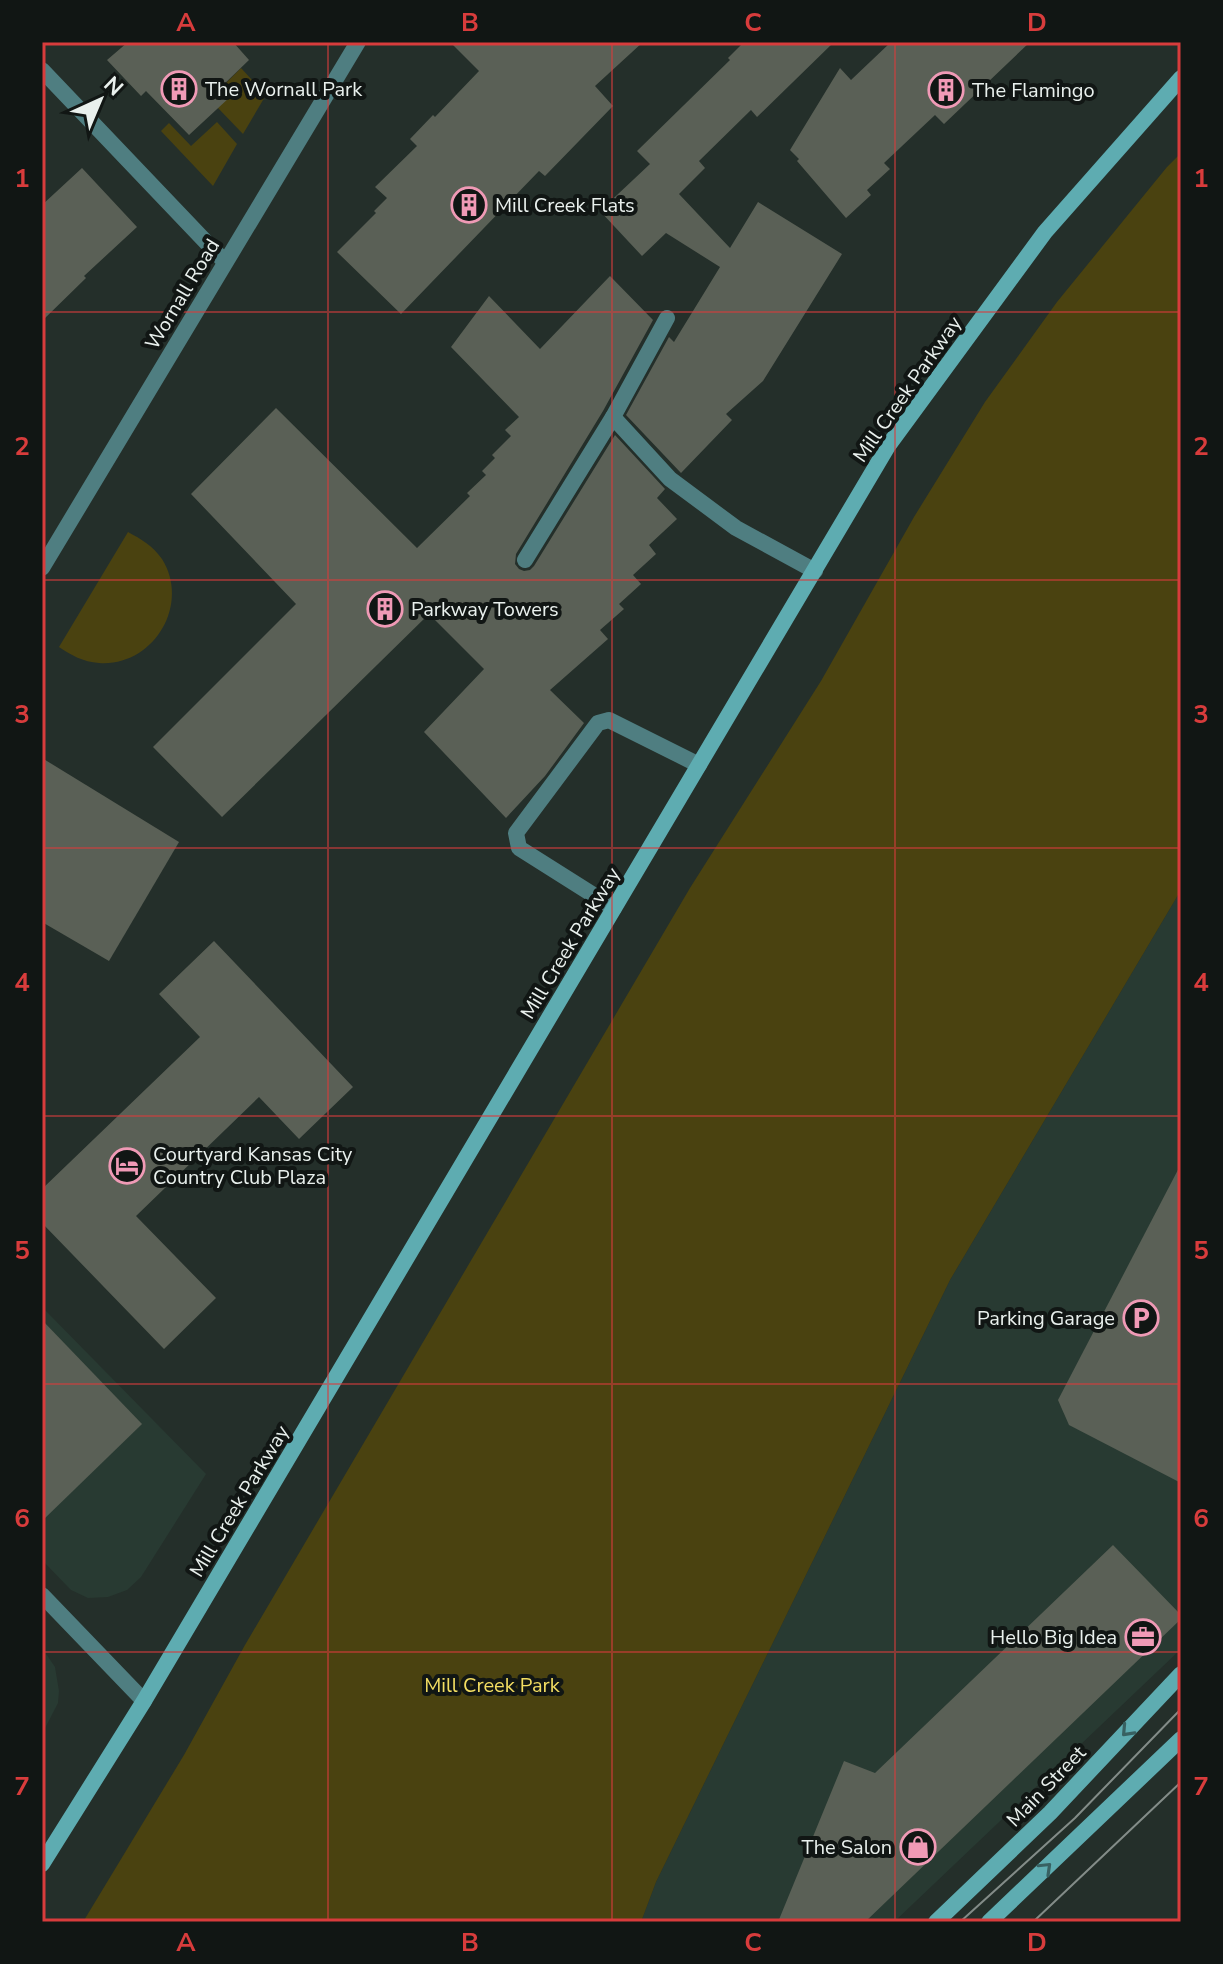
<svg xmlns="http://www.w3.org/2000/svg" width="1223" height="1964" font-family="'Nunito Sans',sans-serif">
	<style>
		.built { fill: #283a32 }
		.green { fill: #4a4210 }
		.building { fill: #5a6056 }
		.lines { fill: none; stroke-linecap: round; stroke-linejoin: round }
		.lane { stroke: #4f7e81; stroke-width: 16 }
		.street { stroke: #4f7e81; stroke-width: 16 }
		.secondary { stroke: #5eacb1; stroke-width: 16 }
		.tram { stroke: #838c88; stroke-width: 2 }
		.oneway { stroke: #386162 }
		.grid { fill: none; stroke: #d83c3c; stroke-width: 2; stroke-opacity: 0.55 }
		.labels { text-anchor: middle; stroke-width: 8; stroke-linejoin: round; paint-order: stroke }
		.poi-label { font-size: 20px; fill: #e9f0ed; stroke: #111614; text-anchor: start }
		.street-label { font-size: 20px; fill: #e9f0ed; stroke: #111614 }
		.park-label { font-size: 20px; fill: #f2dd62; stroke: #111614 }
		.neatline { fill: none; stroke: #d83c3c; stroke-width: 3 }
		.grid-label { font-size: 26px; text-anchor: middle; font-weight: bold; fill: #d83c3c }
	</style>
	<rect width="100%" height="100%" fill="#242f2a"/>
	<!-- built -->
	<g class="built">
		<path d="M1181 890V1649L894 1922H641L656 1882 950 1280Z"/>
		<path d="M42 1307 206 1474 141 1577 127 1590 108 1597 88 1598 71 1590 42 1560Z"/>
		<path d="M42 1648 55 1667 59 1691 58 1703 42 1734Z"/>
	</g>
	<!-- green -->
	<g class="green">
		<path d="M241 68 266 95 243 134 217 107 221 88Z"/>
		<path d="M217 122 237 144 213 186 161 131 169 123 191 146Z"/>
		<path d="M1181 153V890L950 1280 656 1882 641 1922H83L184 1755 245 1645 690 888 821 681 914 517 985 402 1057 302 1167 167Z"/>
		<path d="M128 532C141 539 153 546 162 559 191 605 153 667 99 663 83 662 71 655 59 647Z"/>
	</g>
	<!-- building -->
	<g class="building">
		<path d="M128 42H233L249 60 221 87 230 97 189 135 146 91 141 96 107 60Z"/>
		<path d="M450 42H643L595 86 613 106 545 176 539 171 401 314 337 252 376 213 374 211 387 198 375 187 417 146 410 139 433 115 435 117 479 71Z"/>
		<path d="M744 42H834L757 117 751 110 699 161 705 168 679 194 730 248 758 202 842 254 763 381 726 414 732 420 681 473 626 415 669 337 674 342 720 267 666 233 642 256 600 211 650 164 637 151 730 60 728 58Z"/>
		<path d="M891 42H1030L944 124 935 115 884 163 890 169 867 190 871 195 846 218 797 161 799 159 790 150 840 68 851 80Z"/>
		<path d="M82 168 137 227 84 276 86 278 42 321V205Z"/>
		<path d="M610 276 653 320 603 411 516 554 515 564 519 569 524 571 530 570 534 566 615 435 665 489 657 498 677 519 649 545 656 554 633 575 641 584 619 604 624 609 600 630 608 639 550 690 584 723 545 776 506 818 424 732 484 669 429 614 222 817 153 747 296 604 191 494 276 408 417 548 470 496 467 493 486 475 482 471 495 458 492 455 511 436 505 430 519 417 451 347 489 296 540 349Z"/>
		<path d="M42 758 179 842 109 961 42 922Z"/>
		<path d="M214 941 353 1087 299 1139 259 1097 136 1216 216 1298 164 1349 42 1223V1189L200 1037 159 994Z"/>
		<path d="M1181 1164V1483L1069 1425 1058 1400Z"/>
		<path d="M42 1320 142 1424 42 1521Z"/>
		<path d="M1113 1545 1181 1615V1619L865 1922H778L844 1761 875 1773Z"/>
	</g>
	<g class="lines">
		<!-- lane -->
		<g class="lane">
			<path d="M667 318 613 417 670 479 736 528 815 571"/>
			<path d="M525 560 613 417"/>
			<path d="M614 908 519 848 516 833 598 723 609 720 699 765"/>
		</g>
		<!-- street -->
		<g class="street">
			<path d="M42 70 225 262"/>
			<path d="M42 568 358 42"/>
			<path d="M42 1595 144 1701"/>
		</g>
		<!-- secondary -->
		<g class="secondary">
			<path d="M42 1864 144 1701 888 446 1045 232 1181 78"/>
			<path d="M936 1922 1050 1813 1181 1674"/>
			<path d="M989 1922 1181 1739"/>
		</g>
		<!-- tram -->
		<g class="tram">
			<path d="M960 1922 1075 1818 1181 1709"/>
			<path d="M1033 1922 1181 1782"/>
		</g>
	</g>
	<!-- one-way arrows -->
	<defs><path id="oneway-chevron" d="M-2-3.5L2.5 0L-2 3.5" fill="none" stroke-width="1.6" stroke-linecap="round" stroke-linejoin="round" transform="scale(2)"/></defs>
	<g class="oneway">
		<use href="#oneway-chevron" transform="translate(1127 1731) rotate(133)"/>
		<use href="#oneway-chevron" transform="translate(1046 1868) rotate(-44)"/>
	</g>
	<!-- grid -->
	<path class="grid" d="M328 42V1922M612 42V1922M895 42V1922M42 312H1181M42 580H1181M42 848H1181M42 1116H1181M42 1384H1181M42 1652H1181"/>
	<!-- icons -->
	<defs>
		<symbol id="building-ring" viewBox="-11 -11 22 22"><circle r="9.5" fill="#111614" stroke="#f09ab6" stroke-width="1.5"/><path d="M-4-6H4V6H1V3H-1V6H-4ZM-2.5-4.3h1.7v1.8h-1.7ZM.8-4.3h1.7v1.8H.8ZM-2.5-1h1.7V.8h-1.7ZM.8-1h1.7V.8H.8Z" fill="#f09ab6"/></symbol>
		<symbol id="hotel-ring" viewBox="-11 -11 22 22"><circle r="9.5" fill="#111614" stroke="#f09ab6" stroke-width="1.5"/><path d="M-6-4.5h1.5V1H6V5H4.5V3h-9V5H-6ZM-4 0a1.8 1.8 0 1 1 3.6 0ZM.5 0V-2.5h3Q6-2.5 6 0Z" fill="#f09ab6"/></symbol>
		<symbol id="parking-ring" viewBox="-11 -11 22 22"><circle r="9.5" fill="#111614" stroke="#f09ab6" stroke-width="1.5"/><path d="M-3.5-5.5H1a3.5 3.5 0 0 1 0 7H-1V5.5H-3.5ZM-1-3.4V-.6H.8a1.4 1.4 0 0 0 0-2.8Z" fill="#f09ab6"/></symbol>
		<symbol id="office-ring" viewBox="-11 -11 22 22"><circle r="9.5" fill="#111614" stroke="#f09ab6" stroke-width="1.5"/><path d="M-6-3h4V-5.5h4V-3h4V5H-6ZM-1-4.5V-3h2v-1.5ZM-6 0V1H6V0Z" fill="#f09ab6"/></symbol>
		<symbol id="shop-ring" viewBox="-11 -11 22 22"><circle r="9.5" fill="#111614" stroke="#f09ab6" stroke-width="1.5"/><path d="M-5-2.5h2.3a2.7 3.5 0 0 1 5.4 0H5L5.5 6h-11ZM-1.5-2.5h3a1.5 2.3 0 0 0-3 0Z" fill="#f09ab6"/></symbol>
	</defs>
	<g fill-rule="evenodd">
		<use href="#building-ring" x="159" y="69" width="40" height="40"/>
		<use href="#building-ring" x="926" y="70" width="40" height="40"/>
		<use href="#building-ring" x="449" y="185" width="40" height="40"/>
		<use href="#building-ring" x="365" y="589" width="40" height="40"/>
		<use href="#hotel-ring" x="107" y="1146" width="40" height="40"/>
		<use href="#parking-ring" x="1121" y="1298" width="40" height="40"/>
		<use href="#office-ring" x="1123" y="1617" width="40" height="40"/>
		<use href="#shop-ring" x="898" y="1827" width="40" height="40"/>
	</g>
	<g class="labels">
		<!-- poi labels -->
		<g class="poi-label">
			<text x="205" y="96">The Wornall Park</text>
			<text x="972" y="97">The Flamingo</text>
			<text x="495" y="212">Mill Creek Flats</text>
			<text x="411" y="616">Parkway Towers</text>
			<text x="153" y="1161">Courtyard Kansas City<tspan x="153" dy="23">Country Club Plaza</tspan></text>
			<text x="1115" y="1325" text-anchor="end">Parking Garage</text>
			<text x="1117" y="1644" text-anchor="end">Hello Big Idea</text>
			<text x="892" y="1854" text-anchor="end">The Salon</text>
		</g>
		<!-- street labels -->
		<g class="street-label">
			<text transform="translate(182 294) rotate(-59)" y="7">Wornall Road</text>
			<text transform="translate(907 389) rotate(-55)" y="7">Mill Creek Parkway</text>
			<text transform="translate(570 943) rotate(-59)" y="7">Mill Creek Parkway</text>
			<text transform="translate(239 1501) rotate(-59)" y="7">Mill Creek Parkway</text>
			<text transform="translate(1046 1786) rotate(-46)" y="7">Main Street</text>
		</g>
		<!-- park labels -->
		<g class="park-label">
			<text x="492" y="1692">Mill Creek Park</text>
		</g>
	</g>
	<!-- border -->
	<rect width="1223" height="1964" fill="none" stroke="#111614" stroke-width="88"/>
	<!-- north arrow -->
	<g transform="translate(100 100) rotate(44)" stroke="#111614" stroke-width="6" paint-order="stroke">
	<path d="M0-6L14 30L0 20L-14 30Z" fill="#e9f0ed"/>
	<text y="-12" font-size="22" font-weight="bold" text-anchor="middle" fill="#e9f0ed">N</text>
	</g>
	<rect x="44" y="44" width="1135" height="1876" class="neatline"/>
	<g class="grid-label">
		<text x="186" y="31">A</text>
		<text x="470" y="31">B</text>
		<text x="753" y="31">C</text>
		<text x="1037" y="31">D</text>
		<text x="22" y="187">1</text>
		<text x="1201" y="187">1</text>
		<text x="22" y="455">2</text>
		<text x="1201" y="455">2</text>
		<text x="22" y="723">3</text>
		<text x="1201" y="723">3</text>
		<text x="22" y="991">4</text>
		<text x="1201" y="991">4</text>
		<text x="22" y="1259">5</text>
		<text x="1201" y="1259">5</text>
		<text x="22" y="1527">6</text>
		<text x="1201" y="1527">6</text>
		<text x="22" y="1795">7</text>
		<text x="1201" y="1795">7</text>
		<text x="186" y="1951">A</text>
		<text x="470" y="1951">B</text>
		<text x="753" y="1951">C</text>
		<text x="1037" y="1951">D</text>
	</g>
</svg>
